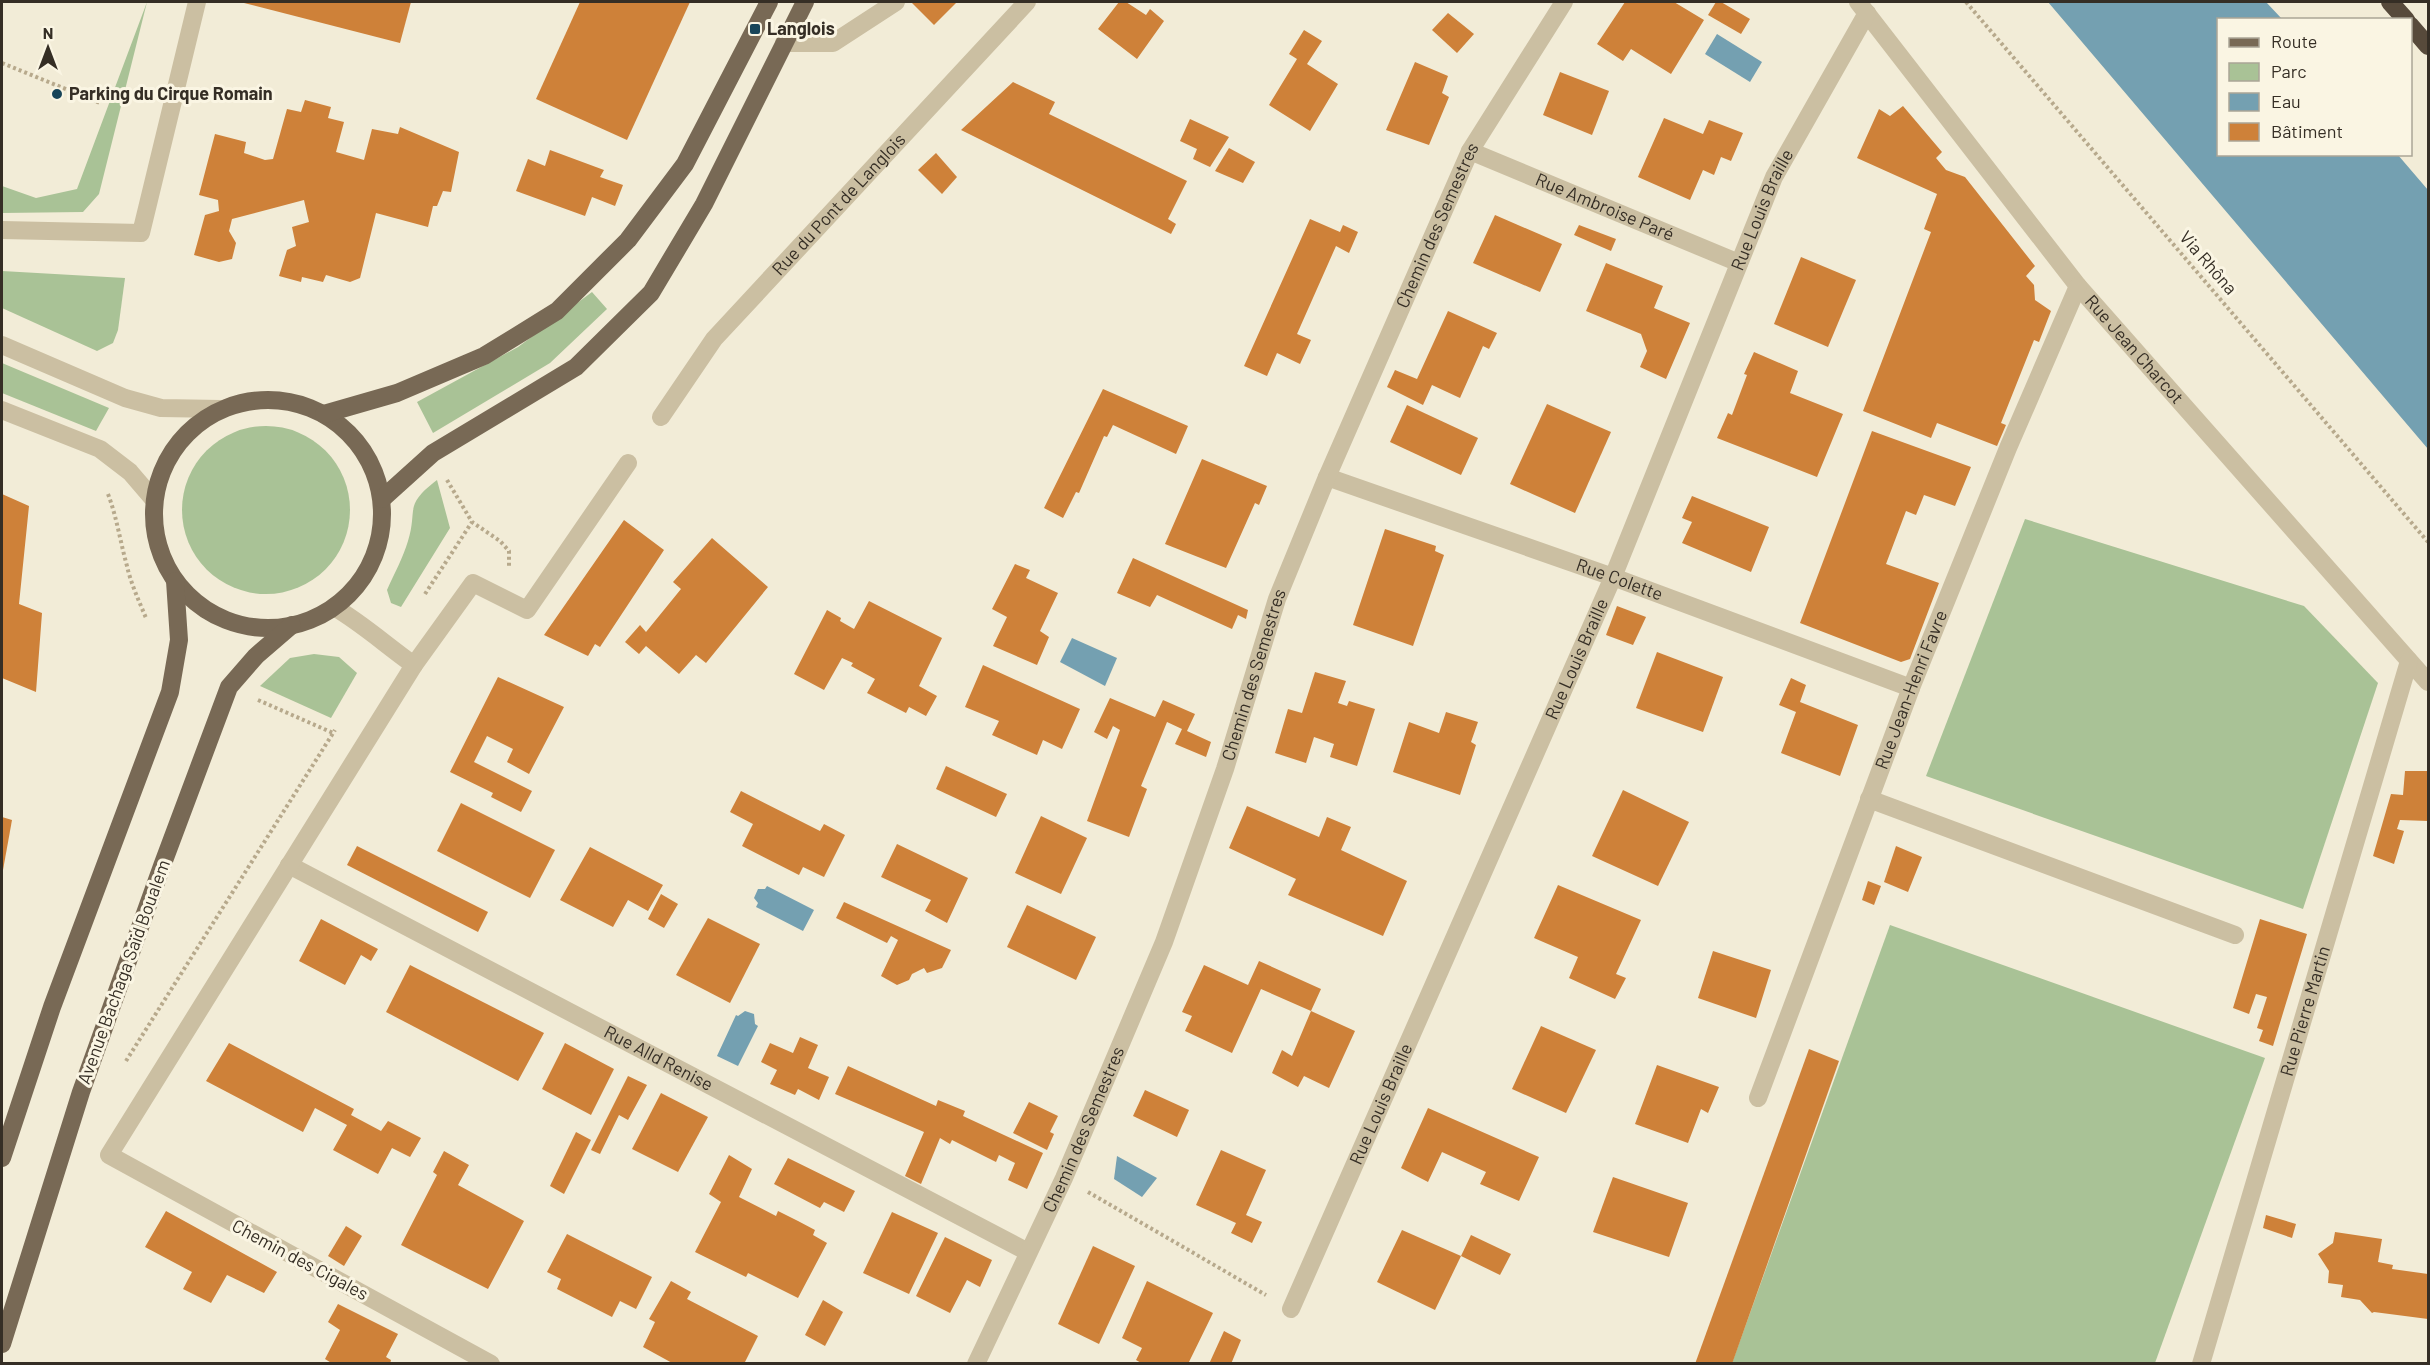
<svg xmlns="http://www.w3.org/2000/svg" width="2430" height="1365" font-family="Barlow,sans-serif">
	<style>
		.green { fill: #a9c296 }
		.water { fill: #74a0b1 }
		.building { fill: #ce8139 }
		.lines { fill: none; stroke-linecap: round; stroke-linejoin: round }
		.path { stroke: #b7a98c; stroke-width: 4; stroke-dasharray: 3 3; stroke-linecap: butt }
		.minor { stroke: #cbbfa2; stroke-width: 18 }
		.major { stroke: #786955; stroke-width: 18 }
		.highway { stroke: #574a3b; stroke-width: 18 }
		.poi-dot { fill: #184559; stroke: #faf5e3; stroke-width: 2 }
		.labels { text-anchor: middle; stroke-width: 6; stroke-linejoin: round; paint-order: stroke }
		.poi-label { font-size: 18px; font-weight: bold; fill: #352e25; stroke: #faf5e3; text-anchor: start }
		.street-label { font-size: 18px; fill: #352e25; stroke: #faf5e3 }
	</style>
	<rect width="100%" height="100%" fill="#f2ecd7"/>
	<!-- green -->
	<g class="green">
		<path d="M147 2 99 194 83 212 2 213V186L36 198 77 189Z"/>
		<path d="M2 271 125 278 118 330 113 343 97 351 2 308Z"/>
		<path d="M592 292 607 309 550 363 433 433 417 402 518 347Z"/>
		<path d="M2 363 109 408 96 431 2 393Z"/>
		<circle cx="266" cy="510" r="84"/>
		<path d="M437 480 450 528 401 607 391 603 387 590C394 574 403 558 408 541 418 509 403 506 437 480Z"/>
		<path d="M2025 519 2304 606 2378 683 2303 909 1926 776Z"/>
		<path d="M314 654 339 657 357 673 331 718 260 686 290 658Z"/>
		<path d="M1890 925 2265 1058 2155 1363H1732Z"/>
	</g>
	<!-- water -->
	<g class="water">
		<path d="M2048 2H2266L2282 19 2218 20V154L2398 155 2428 190V449Z"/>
		<path d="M1717 34 1762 62 1750 82 1705 54Z"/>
		<path d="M1072 638 1117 658 1105 686 1060 662Z"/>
		<path d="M767 886 814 910 803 931 756 907 758 903 754 898 758 889H765Z"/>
		<path d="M745 1011 754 1014 755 1024 758 1026 738 1066 717 1056 736 1015 738 1016Z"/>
		<path d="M1117 1156 1157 1178 1142 1197 1114 1179Z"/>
	</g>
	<!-- building -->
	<g class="building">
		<path d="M240 2H411L400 43Z"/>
		<path d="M580 2H690L627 140 536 99Z"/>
		<path d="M911 2H957L934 25Z"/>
		<path d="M1119 2H1126L1146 15 1150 9 1164 21 1137 59 1098 29Z"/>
		<path d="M1625 2H1674L1704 20 1671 74 1631 49 1623 61 1597 44Z"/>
		<path d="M1716 2H1721L1750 19 1741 34 1708 15Z"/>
		<path d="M1448 13 1474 34 1457 53 1432 30Z"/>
		<path d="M1304 30 1322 41 1307 64 1338 84 1310 131 1269 105 1297 59 1289 54Z"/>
		<path d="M1415 62 1448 76 1442 93 1449 97 1429 145 1386 130Z"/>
		<path d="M1560 72 1609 91 1592 135 1543 115Z"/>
		<path d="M1013 82 1055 102 1049 114 1187 181 1168 219 1176 224 1171 234 961 130Z"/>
		<path d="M305 100 331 107 328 118 344 122 336 152 364 160 372 129 398 134 400 127 459 152 451 192 443 191 437 206H433L428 227 376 213 360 278 350 282 326 275 323 282 302 277 301 282 279 276 287 250 296 246 292 227 309 222 304 200 232 219 229 231 236 243 232 259 219 262 194 255 205 215 219 211 218 200 199 195 215 134 246 142 244 153 265 160 273 159 287 109 301 112Z"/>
		<path d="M1903 106 1942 152 1936 158 1946 170 1965 177 2035 266 2026 276 2034 285 2035 300 2051 311 2039 342 2034 340 2001 423 2006 425 1997 446 1937 423 1931 438 1863 411 1931 232 1924 229 1937 194 1857 158 1879 109 1890 116Z"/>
		<path d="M1664 118 1703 134 1709 120 1743 133 1731 161 1721 157 1714 175 1703 170 1690 200 1638 177Z"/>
		<path d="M1190 119 1229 137 1210 167 1193 159 1197 149 1180 141Z"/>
		<path d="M1229 148 1255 162 1243 183 1215 171Z"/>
		<path d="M550 150 604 170 600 177 623 185 615 206 592 197 585 216 516 191 528 159 545 166Z"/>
		<path d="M936 153 957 177 942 194 918 170Z"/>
		<path d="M1495 215 1562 244 1540 292 1473 263Z"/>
		<path d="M1310 219 1340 232 1343 225 1358 232 1349 253 1336 246 1297 334 1311 340 1300 364 1277 353 1267 376 1244 366Z"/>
		<path d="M1579 225 1616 239 1611 251 1574 235Z"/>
		<path d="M1801 257 1856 280 1828 347 1774 324Z"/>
		<path d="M1606 263 1663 286 1654 308 1690 323 1666 379 1640 367 1647 351 1641 334 1586 311Z"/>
		<path d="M1448 311 1497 333 1489 349 1483 346 1460 398 1432 385 1423 405 1387 387 1395 370 1417 379Z"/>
		<path d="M1754 352 1798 371 1790 393 1843 414 1817 477 1717 438 1728 413 1732 415 1747 375 1744 374Z"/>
		<path d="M1103 389 1188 426 1176 454 1113 425 1107 437 1104 436 1079 493 1076 492 1063 518 1044 508Z"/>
		<path d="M1547 404 1611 432 1575 513 1510 484Z"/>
		<path d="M1407 405 1478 438 1461 475 1390 442Z"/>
		<path d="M1872 431 1971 467 1955 506 1924 495 1916 515 1906 511 1886 564 1939 583 1910 659 1901 662 1800 623Z"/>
		<path d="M1202 459 1267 486 1259 505 1255 503 1226 568 1165 544Z"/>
		<path d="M2 494 29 506 19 604 42 613 36 692 2 678Z"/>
		<path d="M1692 496 1769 527 1751 572 1682 543 1692 522 1682 518Z"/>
		<path d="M624 520 664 550 600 647 595 644 588 656 544 635Z"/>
		<path d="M1385 529 1436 546 1435 551 1444 555 1413 646 1353 625Z"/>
		<path d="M712 538 768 587 706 663 696 655 679 674 646 646 639 654 625 642 640 625 646 632 681 589 673 582Z"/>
		<path d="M1133 558 1248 610 1246 619 1238 615 1232 629 1157 595 1150 607 1117 593Z"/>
		<path d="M1015 564 1030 570 1026 578 1058 593 1040 631 1049 637 1037 665 993 646 1007 617 992 609Z"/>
		<path d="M869 601 942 638 919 686 937 696 926 716 909 707 906 713 867 693 875 679 851 666 853 663 842 658 824 690 794 674 827 610 841 618 840 621 854 629Z"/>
		<path d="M1617 606 1646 617 1633 645 1606 635Z"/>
		<path d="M1657 652 1723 677 1703 732 1636 708Z"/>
		<path d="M983 665 1080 709 1062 749 1043 740 1037 755 992 735 999 721 965 707Z"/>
		<path d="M1315 672 1346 681 1338 703 1347 706 1349 701 1375 709 1357 766 1330 757 1334 744 1314 737 1306 763 1275 753 1288 709 1302 713Z"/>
		<path d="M498 677 564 707 529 774 507 762 513 749 487 736 474 762 532 791 521 812 491 797 493 793 450 772Z"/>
		<path d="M1791 678 1806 685 1800 702 1858 725 1840 776 1781 753 1796 712 1779 705Z"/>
		<path d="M1110 698 1155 717 1163 700 1195 714 1187 731 1211 742 1206 757 1175 744 1182 729 1167 722 1141 786 1147 789 1129 837 1087 821 1120 730 1113 726 1107 739 1094 732Z"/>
		<path d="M1446 712 1478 722 1471 742 1476 745 1460 795 1393 772 1409 722 1439 733Z"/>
		<path d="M946 766 1007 794 996 817 936 789Z"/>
		<path d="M2405 771H2428V821L2400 820 2397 829 2404 831 2394 864 2373 856 2391 794 2403 795Z"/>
		<path d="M1623 790 1689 822 1658 886 1592 856Z"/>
		<path d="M741 791 820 831 824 824 845 835 824 877 803 867 799 875 742 846 753 824 730 812Z"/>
		<path d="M461 803 555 850 530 898 437 851Z"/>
		<path d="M1247 806 1319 837 1327 817 1351 827 1341 850 1407 881 1383 936 1288 895 1296 879 1229 848Z"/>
		<path d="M1041 816 1087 838 1061 894 1015 873Z"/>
		<path d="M2 817 12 820 3 870H2Z"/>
		<path d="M897 844 968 878 947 923 925 911 931 900 881 877Z"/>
		<path d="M357 846 488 912 478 932 347 865Z"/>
		<path d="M1896 846 1922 857 1908 892 1884 882Z"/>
		<path d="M590 847 663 885 648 911 628 900 613 927 560 900Z"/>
		<path d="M1868 881 1881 886 1874 905 1862 900Z"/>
		<path d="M1558 885 1641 920 1616 974 1626 978 1615 999 1569 978 1578 957 1534 938Z"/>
		<path d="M661 894 678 904 664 928 648 919Z"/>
		<path d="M844 902 951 950 942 968 927 973 924 968 912 974 909 980 897 985 881 976 898 940 891 936 887 943 836 918Z"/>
		<path d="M1027 905 1096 937 1076 980 1007 947Z"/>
		<path d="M708 918 760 944 730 1003 676 975Z"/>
		<path d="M321 919 378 949 371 961 361 955 345 985 299 961Z"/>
		<path d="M2260 919 2307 934 2273 1046 2259 1041 2263 1030 2257 1028 2267 997 2256 994 2249 1014 2233 1008Z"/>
		<path d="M1713 951 1771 970 1756 1018 1698 998Z"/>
		<path d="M1259 961 1321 989 1311 1011 1261 989 1232 1053 1185 1031 1192 1016 1182 1012 1204 965 1248 985Z"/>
		<path d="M410 965 544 1033 518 1081 386 1012Z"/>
		<path d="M1311 1011 1355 1031 1329 1088 1304 1076 1298 1087 1272 1073 1282 1050 1292 1056Z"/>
		<path d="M1541 1026 1596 1050 1566 1113 1512 1089Z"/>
		<path d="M800 1037 818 1045 808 1068 829 1077 819 1100 798 1089 795 1095 770 1084 777 1070 761 1062 770 1043 793 1053Z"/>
		<path d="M229 1043 354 1109 351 1115 381 1131 388 1121 421 1138 410 1157 392 1148 378 1174 333 1150 347 1125 315 1108 303 1132 206 1081Z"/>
		<path d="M565 1043 614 1069 591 1115 542 1089Z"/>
		<path d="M1809 1049 1839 1061 1732 1364H1695Z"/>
		<path d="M1657 1065 1719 1087 1708 1113 1701 1109 1688 1143 1635 1124Z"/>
		<path d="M848 1066 936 1106 938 1100 965 1111 963 1116 1043 1153 1027 1189 1008 1180 1015 1163 999 1155 996 1162 952 1140 950 1144 940 1138 921 1184 905 1176 924 1132 835 1094Z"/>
		<path d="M628 1076 647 1085 628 1120 619 1115 600 1154 591 1150Z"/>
		<path d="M1145 1090 1189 1110 1177 1137 1133 1116Z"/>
		<path d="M661 1093 708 1117 678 1172 632 1149Z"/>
		<path d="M1029 1102 1058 1116 1050 1132 1054 1134 1047 1150 1013 1133Z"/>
		<path d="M1428 1108 1539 1157 1519 1201 1480 1184 1486 1172 1442 1152 1428 1182 1401 1168Z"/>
		<path d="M576 1132 591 1140 564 1194 550 1186Z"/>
		<path d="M1221 1150 1266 1170 1246 1215 1262 1222 1252 1243 1231 1233 1236 1223 1196 1205Z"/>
		<path d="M444 1151 469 1165 458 1185 524 1221 488 1289 401 1245 437 1175 433 1172Z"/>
		<path d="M729 1155 752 1169 739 1197 776 1216 778 1211 798 1221 815 1230 813 1235 827 1243 798 1298 748 1273 746 1277 695 1252 721 1202 709 1194Z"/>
		<path d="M788 1158 855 1191 844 1212 824 1202 820 1208 774 1184Z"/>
		<path d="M1613 1177 1688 1203 1669 1257 1593 1232Z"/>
		<path d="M166 1211 277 1272 264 1293 227 1275 211 1303 183 1289 192 1272 145 1247Z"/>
		<path d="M892 1212 938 1233 909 1294 863 1273Z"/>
		<path d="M2266 1215 2296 1224 2292 1238 2263 1228Z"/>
		<path d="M346 1226 362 1236 344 1266 328 1256Z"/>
		<path d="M1402 1230 1461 1256 1435 1310 1377 1282Z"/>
		<path d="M2335 1232 2382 1239 2378 1262 2393 1265 2392 1269 2428 1274V1319L2374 1312 2372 1313 2360 1300 2341 1297 2343 1285 2328 1283 2329 1271 2318 1254 2333 1243Z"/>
		<path d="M567 1234 652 1277 636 1309 620 1301 612 1317 557 1289 561 1279 547 1272Z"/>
		<path d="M1471 1235 1511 1254 1500 1275 1461 1256Z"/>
		<path d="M945 1237 992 1260 980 1287 967 1280 950 1313 916 1296Z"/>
		<path d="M1093 1246 1135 1266 1099 1344 1058 1324Z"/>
		<path d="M671 1281 691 1292 687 1299 758 1336 744 1364H674L643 1347 655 1322 649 1319Z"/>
		<path d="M1147 1281 1213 1313 1188 1364H1143L1136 1360 1142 1348 1122 1338Z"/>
		<path d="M823 1300 843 1312 825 1346 805 1335Z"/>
		<path d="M338 1304 398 1334 386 1357 391 1360 390 1364H333L325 1359 340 1330 328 1322Z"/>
		<path d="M1224 1331 1241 1340 1231 1364H1209Z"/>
	</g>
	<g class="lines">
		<!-- path -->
		<g class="path">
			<path d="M1966 2 2428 542"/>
			<path d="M2 63 100 103"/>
			<path d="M447 480 472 522 500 541 509 551V567"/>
			<path d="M108 494C117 518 120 541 127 566 131 584 139 601 146 618"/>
			<path d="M425 594 472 522"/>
			<path d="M258 700 333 733"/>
			<path d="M126 1061 335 730"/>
			<path d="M1088 1192 1266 1295"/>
		</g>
		<!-- minor -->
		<g class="minor">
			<path id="s1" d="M1858 2 2078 286 2428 682"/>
			<path d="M784 43H833L896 2"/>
			<path id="s2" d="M1470 151 1739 263"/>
			<path d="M2 230 141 233 197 2"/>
			<path d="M2 345 125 398 161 408 221 409"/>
			<path d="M2 410 100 449 130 472 154 500"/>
			<path id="s3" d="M661 417 714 339 1027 2"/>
			<path id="s4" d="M1327 477 1613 577 1911 688"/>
			<path d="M334 607C363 624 387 646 414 665"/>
			<path d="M1869 799 2235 935"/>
			<path id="s5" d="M289 865 1028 1252"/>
			<path id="s6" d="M1758 1098 1911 688 2008 448 2078 286"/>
			<path id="s7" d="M1291 1309 1613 577 1774 177 1867 13"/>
			<path d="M491 1364 109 1155 414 665 473 583 527 610 628 463"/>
			<path id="s8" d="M976 1364 1064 1178 1164 942 1225 769 1277 599 1327 477 1470 151 1564 2"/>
			<path id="s9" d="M2201 1364 2409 661"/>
		</g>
		<!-- major -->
		<g class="major">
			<circle cx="268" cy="514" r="114"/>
			<path d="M324 414 397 393 484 356 557 311 628 240 685 164 769 2"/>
			<path d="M382 499 433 453 576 367 651 293 704 204 805 2"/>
			<path d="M2 1158 52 1007 170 692 179 640 175 581"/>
			<path d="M2 1344 81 1092 162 866 229 687 256 656 292 625"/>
		</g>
		<!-- highway -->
		<g class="highway">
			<path d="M2390 2 2406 20"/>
			<path d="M2410 25 2428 46"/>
		</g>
	</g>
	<!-- markers -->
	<g class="poi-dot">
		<rect x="749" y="23" width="12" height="12" rx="3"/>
		<circle cx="57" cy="94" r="6"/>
	</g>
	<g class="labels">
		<!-- poi labels -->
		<g class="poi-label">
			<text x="767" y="35">Langlois</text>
			<text x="69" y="100">Parking du Cirque Romain</text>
		</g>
		<!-- street labels -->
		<g class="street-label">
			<text dy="6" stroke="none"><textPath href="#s3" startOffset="278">Rue du Pont de Langlois</textPath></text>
			<text dy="6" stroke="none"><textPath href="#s2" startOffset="146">Rue Ambroise Paré</textPath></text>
			<text dy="6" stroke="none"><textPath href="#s7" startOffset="1196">Rue Louis Braille</textPath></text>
			<text dy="6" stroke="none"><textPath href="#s8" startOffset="1230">Chemin des Semestres</textPath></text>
			<text transform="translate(2208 263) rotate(49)" y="6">Via Rhôna</text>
			<text dy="6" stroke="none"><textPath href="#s1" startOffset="444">Rue Jean Charcot</textPath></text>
			<text dy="6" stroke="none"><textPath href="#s4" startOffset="310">Rue Colette</textPath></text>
			<text dy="6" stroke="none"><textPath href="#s7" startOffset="710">Rue Louis Braille</textPath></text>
			<text dy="6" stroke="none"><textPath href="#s8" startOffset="744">Chemin des Semestres</textPath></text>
			<text dy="6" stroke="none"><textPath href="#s6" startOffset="436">Rue Jean-Henri Favre</textPath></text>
			<text transform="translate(124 972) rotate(-70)" y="6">Avenue Bachaga Saïd Boualem</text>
			<text dy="6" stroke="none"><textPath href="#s9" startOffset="368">Rue Pierre Martin</textPath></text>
			<text dy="6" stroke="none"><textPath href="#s5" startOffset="417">Rue Alld Renise</textPath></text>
			<text dy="6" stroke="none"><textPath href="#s7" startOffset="224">Rue Louis Braille</textPath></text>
			<text dy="6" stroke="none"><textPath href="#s8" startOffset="258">Chemin des Semestres</textPath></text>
			<text transform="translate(300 1260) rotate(28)" y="6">Chemin des Cigales</text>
		</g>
	</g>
	<!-- border -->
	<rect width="2430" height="1365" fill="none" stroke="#352e25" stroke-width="6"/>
	<!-- legend -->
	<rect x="2217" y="18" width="195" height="138" fill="#faf5e3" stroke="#aba597" stroke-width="1.5"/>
	<rect x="2229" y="38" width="30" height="9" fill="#786955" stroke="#aba597" stroke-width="1.5"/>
	<text x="2271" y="48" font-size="18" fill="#352e25">Route</text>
	<rect x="2229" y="63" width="30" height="18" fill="#a9c296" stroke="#aba597" stroke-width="1.5"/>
	<text x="2271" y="78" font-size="18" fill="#352e25">Parc</text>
	<rect x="2229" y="93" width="30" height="18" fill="#74a0b1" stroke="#aba597" stroke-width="1.5"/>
	<text x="2271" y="108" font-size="18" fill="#352e25">Eau</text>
	<rect x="2229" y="123" width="30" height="18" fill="#ce8139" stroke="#aba597" stroke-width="1.5"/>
	<text x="2271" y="138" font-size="18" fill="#352e25">Bâtiment</text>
	<!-- north arrow -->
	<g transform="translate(48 48)" stroke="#faf5e3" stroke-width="4.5" paint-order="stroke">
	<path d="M0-4.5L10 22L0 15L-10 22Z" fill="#352e25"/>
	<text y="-9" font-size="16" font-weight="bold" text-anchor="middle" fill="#352e25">N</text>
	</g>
</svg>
